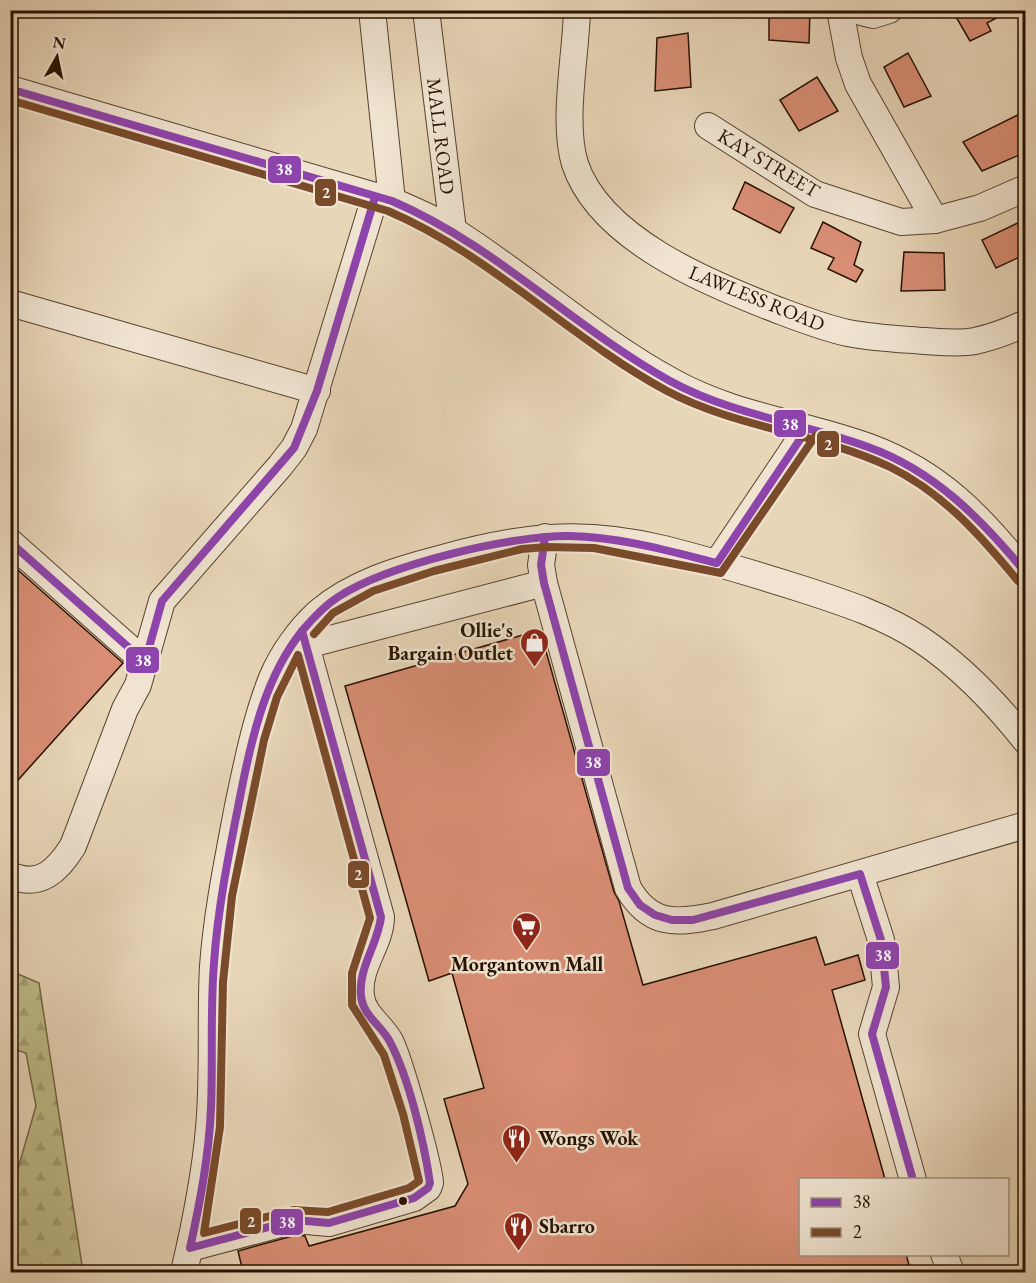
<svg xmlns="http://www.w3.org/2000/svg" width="1036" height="1283" font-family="'EB Garamond',serif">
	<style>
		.forest { fill: url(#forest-firs); stroke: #726644; stroke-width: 1.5 }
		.building { fill: #d98e75; stroke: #261100; stroke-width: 1.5 }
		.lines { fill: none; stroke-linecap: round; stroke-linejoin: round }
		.minor-casing { stroke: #56422e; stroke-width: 28 }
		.minor { stroke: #f0e4d1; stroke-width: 26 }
		.bus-1-casing { stroke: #f0e4d1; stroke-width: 12 }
		.bus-2-casing { stroke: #f0e4d1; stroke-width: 12 }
		.bus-1 { stroke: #8e44ad; stroke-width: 8 }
		.bus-2 { stroke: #7a4b2a; stroke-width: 8 }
		.bus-dot { fill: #261100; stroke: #f0e4d1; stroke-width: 2 }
		.labels { text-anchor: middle; stroke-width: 5; stroke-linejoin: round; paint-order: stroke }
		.street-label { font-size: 20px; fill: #261100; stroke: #f0e4d1 }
		.poi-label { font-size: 20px; font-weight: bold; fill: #261100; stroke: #f0e4d1; text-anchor: start }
		.line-badge { stroke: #f0e4d1; stroke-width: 2 }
		.badge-label { font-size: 16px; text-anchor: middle; font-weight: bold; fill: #fff }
	</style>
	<defs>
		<pattern id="forest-firs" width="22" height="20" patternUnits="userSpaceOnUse" patternTransform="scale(1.5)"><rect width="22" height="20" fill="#bebc89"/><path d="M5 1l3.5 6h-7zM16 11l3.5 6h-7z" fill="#a3a174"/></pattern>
	</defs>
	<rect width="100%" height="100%" fill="#e8d6b8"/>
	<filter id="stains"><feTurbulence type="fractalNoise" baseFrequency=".00333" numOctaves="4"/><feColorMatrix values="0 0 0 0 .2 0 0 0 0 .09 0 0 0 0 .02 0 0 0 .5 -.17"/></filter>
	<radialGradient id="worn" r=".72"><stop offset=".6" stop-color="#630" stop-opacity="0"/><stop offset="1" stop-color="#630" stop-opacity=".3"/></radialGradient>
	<!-- forest -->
	<path class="forest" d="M11 971 39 983 83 1272H11V1193L36 1106 26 1053 11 1048Z"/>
	<!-- building -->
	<g class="building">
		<path d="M769 10H810L809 43 769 40Z"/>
		<path d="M952 10H1011L987 23 991 31 970 41Z"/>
		<path d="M688 33 691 87 655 91 657 38Z"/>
		<path d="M908 53 931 96 904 107 884 67Z"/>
		<path d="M817 77 838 111 799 131 780 100Z"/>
		<path d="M1026 111V152L982 171 963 142Z"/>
		<path d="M745 182 794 208 780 233 733 209Z"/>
		<path d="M1026 219V254L996 268 982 240Z"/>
		<path d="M823 222 861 242 854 265 863 270 856 282 828 269 834 258 811 248Z"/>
		<path d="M904 252 944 253 945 290 901 291Z"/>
		<path d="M10 563 123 663 10 789Z"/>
		<path d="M540 630 614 892 619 901 643 985 816 937 825 965 858 955 865 980 832 990 885 1179H801V1254H906L911 1272H243L238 1251 296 1235 305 1236 309 1246 455 1206 468 1184 444 1099 484 1088 452 973 429 981 345 686Z"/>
	</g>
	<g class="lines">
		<defs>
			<g id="minor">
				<path d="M372 10 392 201"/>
				<path d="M426 10 453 230"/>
				<path d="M577 10C576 55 562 122 575 164 600 239 708 283 775 309 799 318 824 328 848 333 873 338 899 339 925 341 941 342 959 344 975 341 993 337 1009 331 1026 323"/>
				<path d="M840 10 849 58 858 84 935 220"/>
				<path d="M853 10 873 15 889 10"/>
				<path d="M10 89 392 201C413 210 435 219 454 231 528 278 593 338 671 381 733 416 803 423 869 447 939 473 981 517 1026 574"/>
				<path d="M708 126 815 194 901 222 935 220 980 208 1026 188"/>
				<path d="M10 303 317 391"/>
				<path d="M545 537 541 565 544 583 628 888C649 925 675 924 713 916L1026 825"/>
				<path d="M10 542 145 662"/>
				<path d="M717 563 807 429"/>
				<path d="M307 645 544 583"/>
				<path d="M860 874 881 940 884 966 886 987 872 1034 913 1180"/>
				<path d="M10 875C40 889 58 870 73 846L125 709 138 685 162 601 280 466 294 448 304 429 375 197"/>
				<path d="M190 1248 295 1220 329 1223 414 1198 428 1188 430 1183C429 1164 399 1058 390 1041 381 1025 363 1015 361 996 357 967 381 944 381 917L302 631"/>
				<path d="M944 1254 951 1272"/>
				<path d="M184 1272C195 1225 205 1176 209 1128 214 1074 210 1019 213 966 217 912 228 859 238 806 247 763 256 718 272 678 282 654 300 629 319 612 353 583 397 570 439 559 520 536 581 529 664 549 711 561 758 575 805 590 845 603 885 616 920 639 962 667 995 702 1026 741"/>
			</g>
		</defs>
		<!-- minor casing -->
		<use href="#minor" class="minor-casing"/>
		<!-- minor -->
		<use href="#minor" class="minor"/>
		<defs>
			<g id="bus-1">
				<path d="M10 89 392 201C495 245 573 327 670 381 732 415 803 423 868 447 935 471 982 520 1026 573"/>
				<path d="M545 537 541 565 544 583 628 888 640 905 655 915 672 920H693L860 874 881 940 886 987 872 1034 913 1180"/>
				<path d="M10 542 145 662 162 601 294 448 317 391 375 197"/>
				<path d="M302 631 381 917C378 944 358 968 361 996 363 1016 382 1026 390 1042 409 1078 424 1142 430 1183L428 1188 414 1198 329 1223 295 1220 190 1248C200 1202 209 1156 211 1108 213 1060 210 1011 214 963 218 905 230 848 241 792 252 736 266 676 302 631Z"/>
				<path d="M302 631C313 618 324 606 338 597 387 565 511 535 570 536 620 537 669 551 717 563L807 429"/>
			</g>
			<g id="bus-2">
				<path d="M10 100 388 211C491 255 569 338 667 391 737 428 818 433 890 467 943 493 981 536 1018 581"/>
				<path d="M314 634 333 613 373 591 434 571 522 549 546 547 594 548 721 573 816 435"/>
				<path d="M298 655 370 918 352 973V1005L384 1055 403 1114 419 1181 409 1188 328 1212 293 1210 204 1233 220 1127 223 982 232 896 264 740 277 697Z"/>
			</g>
		</defs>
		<!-- bus-1 casing -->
		<use href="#bus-1" class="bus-1-casing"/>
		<!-- bus-2 casing -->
		<use href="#bus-2" class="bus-2-casing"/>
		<!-- bus-1 -->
		<use href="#bus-1" class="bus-1"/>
		<!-- bus-2 -->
		<use href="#bus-2" class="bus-2"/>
	</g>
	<!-- icons -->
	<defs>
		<symbol id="shop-pin" viewBox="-11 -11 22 30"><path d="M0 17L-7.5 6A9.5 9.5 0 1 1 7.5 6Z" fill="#8f2418" stroke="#f0e4d1"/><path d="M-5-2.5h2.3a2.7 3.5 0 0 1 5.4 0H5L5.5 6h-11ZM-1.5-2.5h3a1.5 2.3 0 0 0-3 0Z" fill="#fff"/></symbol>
		<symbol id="supermarket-pin" viewBox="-11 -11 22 30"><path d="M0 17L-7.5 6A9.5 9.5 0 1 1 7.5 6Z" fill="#8f2418" stroke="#f0e4d1"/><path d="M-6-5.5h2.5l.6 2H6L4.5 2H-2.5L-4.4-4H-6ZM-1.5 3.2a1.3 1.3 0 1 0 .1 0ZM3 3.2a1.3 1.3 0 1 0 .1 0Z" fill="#fff"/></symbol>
		<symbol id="restaurant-pin" viewBox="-11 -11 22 30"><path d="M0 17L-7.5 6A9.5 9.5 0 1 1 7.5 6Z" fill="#8f2418" stroke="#f0e4d1"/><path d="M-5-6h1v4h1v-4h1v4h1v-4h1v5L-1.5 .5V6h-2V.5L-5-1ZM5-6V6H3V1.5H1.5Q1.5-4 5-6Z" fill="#fff"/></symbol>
	</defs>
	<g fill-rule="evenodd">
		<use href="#shop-pin" x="518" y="626" width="33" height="45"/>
		<use href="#supermarket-pin" x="510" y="910" width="33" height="45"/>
		<use href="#restaurant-pin" x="500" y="1122" width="33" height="45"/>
		<use href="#restaurant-pin" x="502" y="1210" width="33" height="45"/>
	</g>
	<!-- markers -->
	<circle class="bus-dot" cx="403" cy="1201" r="5"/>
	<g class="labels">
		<!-- street labels -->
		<g class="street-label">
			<text transform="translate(441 136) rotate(83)" y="7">MALL ROAD</text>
			<text transform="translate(769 163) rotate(31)" y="7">KAY STREET</text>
			<text transform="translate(757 298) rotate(22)" y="7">LAWLESS ROAD</text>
		</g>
		<!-- poi labels -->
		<g class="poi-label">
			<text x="513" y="637" text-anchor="end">Ollie's<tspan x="513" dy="23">Bargain Outlet</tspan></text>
			<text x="527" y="971" text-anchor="middle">Morgantown Mall</text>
			<text x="538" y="1145">Wongs Wok</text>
			<text x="539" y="1233">Sbarro</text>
		</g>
	</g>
	<g class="line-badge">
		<rect x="267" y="155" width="35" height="29" rx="6" fill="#8e44ad"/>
		<rect x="314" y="178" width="23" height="29" rx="6" fill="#7a4b2a"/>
		<rect x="773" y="409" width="34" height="29" rx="6" fill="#8e44ad"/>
		<rect x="816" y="430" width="24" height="28" rx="6" fill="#7a4b2a"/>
		<rect x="125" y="646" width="35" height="28" rx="6" fill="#8e44ad"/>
		<rect x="576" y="748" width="35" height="29" rx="6" fill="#8e44ad"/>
		<rect x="347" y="860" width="23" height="29" rx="6" fill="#7a4b2a"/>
		<rect x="865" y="941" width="35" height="29" rx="6" fill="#8e44ad"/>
		<rect x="239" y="1207" width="23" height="28" rx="6" fill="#7a4b2a"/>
		<rect x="270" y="1208" width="34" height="28" rx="6" fill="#8e44ad"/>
	</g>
	<g class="badge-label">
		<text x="284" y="175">38</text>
		<text x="326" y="198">2</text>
		<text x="790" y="430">38</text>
		<text x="828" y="450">2</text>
		<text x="143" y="666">38</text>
		<text x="593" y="768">38</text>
		<text x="358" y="880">2</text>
		<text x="883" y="961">38</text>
		<text x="251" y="1227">2</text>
		<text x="287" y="1228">38</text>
	</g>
	<!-- margin -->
	<rect width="1036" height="1283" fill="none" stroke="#e8d6b8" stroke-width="36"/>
	<rect x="12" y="12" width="1012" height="1259" fill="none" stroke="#261100" stroke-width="3"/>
	<rect x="18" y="18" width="1000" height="1247" fill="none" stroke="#261100" stroke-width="1.5"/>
	<!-- legend -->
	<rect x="799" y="1178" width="210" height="78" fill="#f0e4d1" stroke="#9f907d" stroke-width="1.5"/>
	<rect x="811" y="1198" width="30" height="9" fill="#8e44ad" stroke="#9f907d" stroke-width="1.5"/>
	<text x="853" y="1208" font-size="18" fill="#261100">38</text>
	<rect x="811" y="1228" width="30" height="9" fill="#7a4b2a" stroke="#9f907d" stroke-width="1.5"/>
	<text x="853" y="1238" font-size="18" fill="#261100">2</text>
	<!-- north arrow -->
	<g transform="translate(57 57) rotate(9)" stroke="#f0e4d1" stroke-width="4.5" paint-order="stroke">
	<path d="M0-4.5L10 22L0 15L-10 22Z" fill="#261100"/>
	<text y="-9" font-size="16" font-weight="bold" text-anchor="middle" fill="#261100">N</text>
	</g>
	<rect width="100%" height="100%" filter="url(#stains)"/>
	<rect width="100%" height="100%" fill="url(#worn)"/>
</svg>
